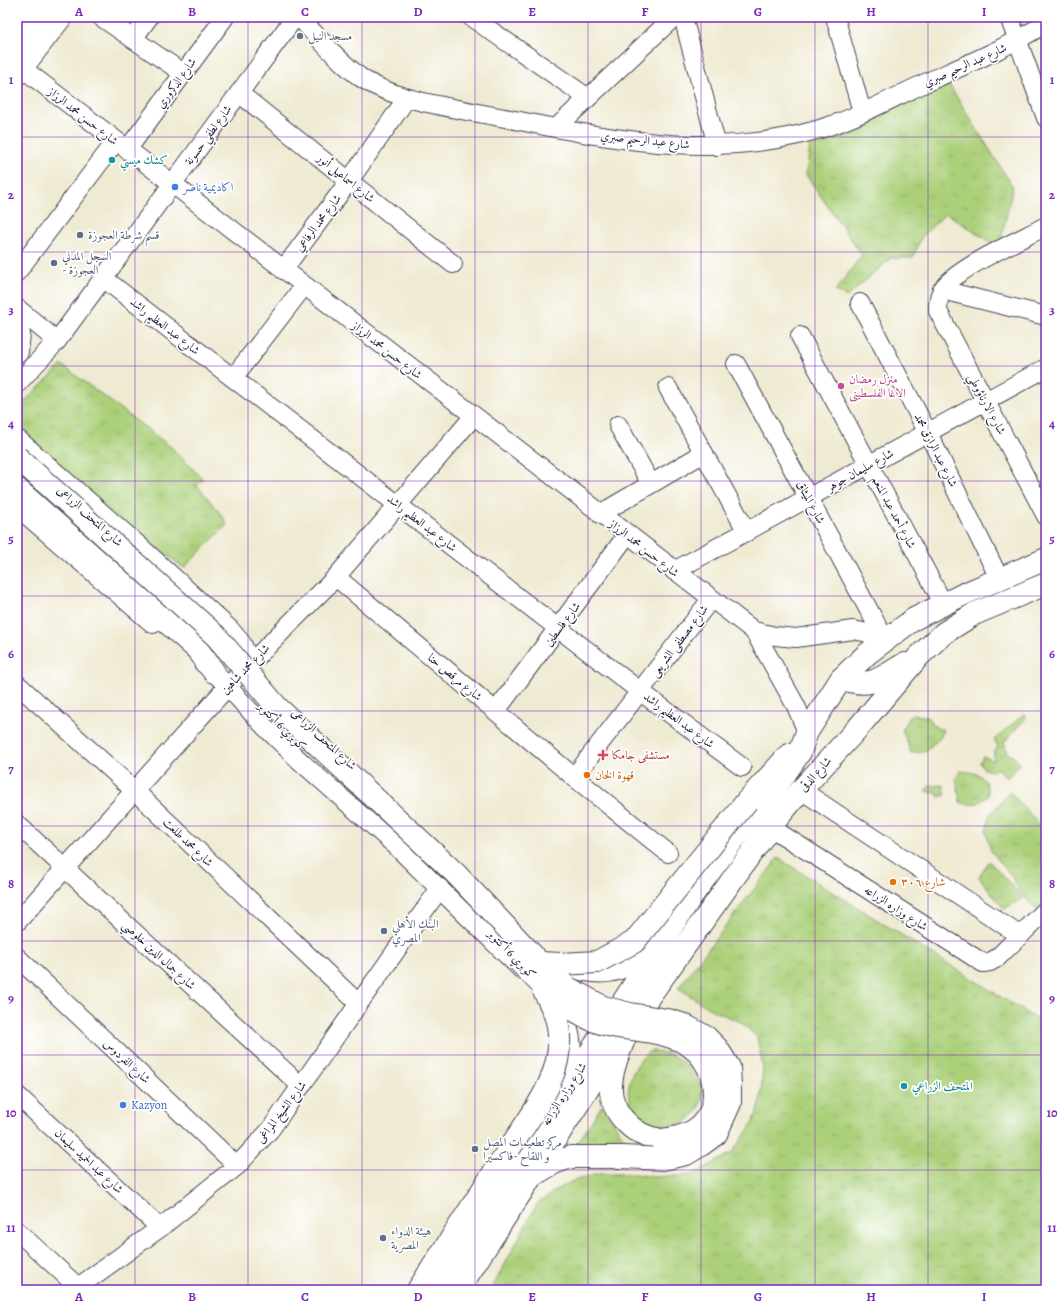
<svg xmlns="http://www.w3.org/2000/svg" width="1063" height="1307" font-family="Alegreya,Amiri,serif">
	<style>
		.grass { fill: url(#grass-tufts); stroke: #67795a }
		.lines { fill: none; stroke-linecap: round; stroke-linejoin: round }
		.minor-casing { stroke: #414052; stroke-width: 20 }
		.major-casing { stroke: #414052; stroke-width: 24 }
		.highway-casing { stroke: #414052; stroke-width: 24 }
		.minor { stroke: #fff; stroke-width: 18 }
		.major { stroke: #fff; stroke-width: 22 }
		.highway { stroke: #fff; stroke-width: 22 }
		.highway-bridge-casing { stroke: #414052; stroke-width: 24; stroke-linecap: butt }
		.highway-bridge { stroke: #fff; stroke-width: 22 }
		.grid { fill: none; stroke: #7b2cbf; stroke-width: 1; stroke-opacity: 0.55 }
		.worship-dot { fill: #6b7280; stroke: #fff; stroke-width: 1.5 }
		.culture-dot { fill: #0f9aa8; stroke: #fff; stroke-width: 1.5 }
		.shop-dot { fill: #3f7fe0; stroke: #fff; stroke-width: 1.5 }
		.service-dot { fill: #5c6f8a; stroke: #fff; stroke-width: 1.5 }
		.hotel-dot { fill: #d1479c; stroke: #fff; stroke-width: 1.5 }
		.health-dot { fill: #e0444e; stroke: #fff; stroke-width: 1.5 }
		.food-dot { fill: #e8710a; stroke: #fff; stroke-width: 1.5 }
		.labels { text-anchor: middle; stroke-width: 3.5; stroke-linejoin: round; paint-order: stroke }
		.worship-label { font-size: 12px; fill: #5b616d; stroke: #fff; text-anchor: start }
		.street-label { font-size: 12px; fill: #22223b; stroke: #fff }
		.culture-label { font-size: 12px; fill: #0d838f; stroke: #fff; text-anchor: start }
		.shop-label { font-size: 12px; fill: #366cbe; stroke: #fff; text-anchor: start }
		.service-label { font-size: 12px; fill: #4e5e75; stroke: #fff; text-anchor: start }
		.hotel-label { font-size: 12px; fill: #b23c85; stroke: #fff; text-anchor: start }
		.health-label { font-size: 12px; fill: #be3a42; stroke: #fff; text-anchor: start }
		.food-label { font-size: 12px; fill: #c56008; stroke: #fff; text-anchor: start }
		.neatline { fill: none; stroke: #7b2cbf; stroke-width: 1.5 }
		.grid-label { font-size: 13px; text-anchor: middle; font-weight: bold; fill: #7b2cbf }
	</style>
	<defs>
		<pattern id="grass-tufts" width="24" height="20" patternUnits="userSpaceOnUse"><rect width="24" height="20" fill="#acd07a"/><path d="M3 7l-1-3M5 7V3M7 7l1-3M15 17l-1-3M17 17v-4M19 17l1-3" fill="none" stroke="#94b26a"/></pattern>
	</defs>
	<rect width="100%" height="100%" fill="#fff"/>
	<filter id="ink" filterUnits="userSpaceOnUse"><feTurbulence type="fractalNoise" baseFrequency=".025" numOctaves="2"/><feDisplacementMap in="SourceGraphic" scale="8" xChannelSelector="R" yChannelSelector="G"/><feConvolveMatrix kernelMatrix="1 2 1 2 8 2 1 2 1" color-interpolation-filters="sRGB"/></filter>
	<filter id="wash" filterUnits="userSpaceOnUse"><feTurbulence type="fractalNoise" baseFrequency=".012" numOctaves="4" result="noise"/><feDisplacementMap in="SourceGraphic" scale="16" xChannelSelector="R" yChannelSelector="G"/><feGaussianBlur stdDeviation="0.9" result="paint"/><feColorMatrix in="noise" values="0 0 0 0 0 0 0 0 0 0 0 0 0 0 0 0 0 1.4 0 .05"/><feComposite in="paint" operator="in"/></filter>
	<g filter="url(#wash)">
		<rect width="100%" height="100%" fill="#efead2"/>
		<!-- grass -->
		<g class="grass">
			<path d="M943 75 1013 187 999 248 946 213 921 238 913 258H891L847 297 835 291 862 255 806 175 811 137Z"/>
			<path d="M62 365 171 447 203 479 197 485 224 518 227 525 184 568 125 524 17 432V409Z"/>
			<path d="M913 714 927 717 937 728 944 730 940 738 924 752 911 753 902 729 908 718Z"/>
			<path d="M1024 714 1027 717 1004 742 1007 753 1014 757 1020 764 1007 778 998 768 992 771 984 769 980 763 983 756 994 761V752L998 747 994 740Z"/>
			<path d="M960 771C979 772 988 777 988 796 978 804 973 807 960 802L956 778Z"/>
			<path d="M943 785 946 795 939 797 935 792 932 793 925 790 929 786Z"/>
			<path d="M1010 792 1039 824 1046 826V900L1036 910 1018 889 1011 875 991 851 986 832 989 816Z"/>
			<path d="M778 858 1046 1025V1290H491L537 1204 556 1190 573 1181 598 1174H634L657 1177 692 1175 732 1153 753 1123 760 1104 763 1068 757 1037 741 1022 712 1010 678 988Z"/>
			<path d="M989 861 1023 898 1004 909 979 877Z"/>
			<path d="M650 1051C679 1052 687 1065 703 1086 704 1148 615 1132 630 1081 634 1068 640 1059 650 1051Z"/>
			<path d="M602 1105 628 1144 575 1147Z"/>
		</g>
	</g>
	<g filter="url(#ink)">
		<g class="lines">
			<defs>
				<g id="minor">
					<path d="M101 17 183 73"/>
					<path d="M299 17C318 37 337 60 360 77 397 103 469 110 515 120 622 142 731 162 838 123 867 112 895 97 923 84 965 65 1007 48 1046 23"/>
					<path d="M471 17 588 98"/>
					<path d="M683 17 717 146"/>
					<path d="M835 17 862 112"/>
					<path d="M1009 17 1046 118"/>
					<path d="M133 39 149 17"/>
					<path d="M22 68 754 631 775 636 796 638 853 630 868 633 881 644"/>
					<path d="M239 93 453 264"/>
					<path d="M556 128 674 17"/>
					<path d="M127 150 225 17"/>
					<path d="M1046 226C1022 239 954 269 942 290 938 297 938 304 938 311L1046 516"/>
					<path d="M283 270 349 181 407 98"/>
					<path d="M17 272 116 141"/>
					<path d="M103 278 641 692 742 767"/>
					<path d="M942 290 1046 316"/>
					<path d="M860 303 928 433 999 578"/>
					<path d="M17 308 57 341"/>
					<path d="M800 336 943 603"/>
					<path d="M736 364 885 640"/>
					<path d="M233 378 304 286"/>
					<path d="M17 384 57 341 295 17"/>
					<path d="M668 388 747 532"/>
					<path d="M618 425 651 484"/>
					<path d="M17 507 153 624"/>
					<path d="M600 514 704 453"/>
					<path d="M674 571 1046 368"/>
					<path d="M336 577 574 777 668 853"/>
					<path d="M754 631 796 706 807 732"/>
					<path d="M203 663 214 672 264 726 300 761 396 846 523 971"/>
					<path d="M17 684 135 791 358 1003"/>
					<path d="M496 711 627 535"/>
					<path d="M574 777 711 599"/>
					<path d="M801 790 1019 935"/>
					<path d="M17 824 301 1086"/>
					<path d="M770 827 983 963 990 962 997 958 1046 910"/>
					<path d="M17 922 228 686 336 577 473 417"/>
					<path d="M17 957 237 1166"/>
					<path d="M566 967C603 979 617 974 651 956"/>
					<path d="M558 1006C576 1036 574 1051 564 1084"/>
					<path d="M17 1095 160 1228"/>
					<path d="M17 1231 78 1287"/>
					<path d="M74 1290 160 1228 237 1166 270 1130 440 888"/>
				</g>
				<g id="major">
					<path d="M17 43 37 17"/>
					<path d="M17 74 61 17"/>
					<path d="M841 679C871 688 878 680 904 664"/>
					<path d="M436 1290 691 897 734 839 776 787 800 752 807 732 841 679 867 654 914 619 964 594 1046 559"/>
					<path d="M458 1290 633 1019 770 827 801 790 857 729 919 656 944 633 974 614 1046 584"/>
				</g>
				<g id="highway">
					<path d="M17 327 19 334 17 352"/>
					<path d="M17 441 140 549 228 630 240 644 249 664"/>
					<path d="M17 489 198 650 214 672"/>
					<path d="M747 801 789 755 800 752"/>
					<path d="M633 1019C625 1038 615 1057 612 1077 605 1109 632 1136 661 1140"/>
					<path d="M530 1177 554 1163 571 1157H623"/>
					<path d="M418 1290 509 1149"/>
				</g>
			</defs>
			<!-- minor casing -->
			<use href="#minor" class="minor-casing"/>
			<!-- major casing -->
			<use href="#major" class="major-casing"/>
			<!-- highway casing -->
			<use href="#highway" class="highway-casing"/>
			<!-- minor -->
			<use href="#minor" class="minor"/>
			<!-- major -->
			<use href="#major" class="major"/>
			<!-- highway -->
			<use href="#highway" class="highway"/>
			<defs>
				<g id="highway-bridge">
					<path d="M17 457 216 636 277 707 455 873 540 963 568 988 603 1007 630 1014 668 1020 684 1025 706 1037 717 1048 729 1067 730 1085V1103L716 1134 701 1145 686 1154 663 1159 623 1157"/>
					<path d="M516 958C537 981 560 1004 588 1018 619 1033 656 1026 687 1044 717 1062 726 1110 693 1131 683 1137 672 1139 661 1140"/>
					<path d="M540 963 561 964 597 962 634 942 747 801"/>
					<path d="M509 1149C533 1112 566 1074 558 1026 556 1013 549 1001 543 989"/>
				</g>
			</defs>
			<!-- highway-bridge casing -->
			<use href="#highway-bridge" class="highway-bridge-casing"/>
			<!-- highway-bridge -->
			<use href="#highway-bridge" class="highway-bridge"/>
		</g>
	</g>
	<!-- grid -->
	<path class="grid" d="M135 17V1290M248 17V1290M362 17V1290M475 17V1290M588 17V1290M701 17V1290M815 17V1290M928 17V1290M17 137H1046M17 252H1046M17 366H1046M17 481H1046M17 596H1046M17 711H1046M17 826H1046M17 941H1046M17 1055H1046M17 1170H1046"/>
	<!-- markers -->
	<circle class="worship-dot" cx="300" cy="36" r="4"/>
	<g class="culture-dot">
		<circle cx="112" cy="160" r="4"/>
		<circle cx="904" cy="1086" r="4"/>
	</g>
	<g class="shop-dot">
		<circle cx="175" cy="187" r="4"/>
		<circle cx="123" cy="1105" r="4"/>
	</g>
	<g class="service-dot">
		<circle cx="80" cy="235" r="4"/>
		<circle cx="54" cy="263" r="4"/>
		<circle cx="384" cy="931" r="4"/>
		<circle cx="475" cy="1149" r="4"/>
		<circle cx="383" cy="1238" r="4"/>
	</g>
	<circle class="hotel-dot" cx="841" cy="386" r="4"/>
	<path class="health-dot" d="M601 749h4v4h4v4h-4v4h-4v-4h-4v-4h4z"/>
	<g class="food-dot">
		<circle cx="587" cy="775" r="4"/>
		<circle cx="893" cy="882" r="4"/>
	</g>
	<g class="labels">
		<!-- worship labels -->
		<g class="worship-label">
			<text x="308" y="40">مسجد النيل</text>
		</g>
		<!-- street labels -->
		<g class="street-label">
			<text transform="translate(965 65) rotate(-24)" y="4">شارع عبد الرحيم صبري</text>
			<text transform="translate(176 83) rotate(-54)" y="4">شارع الدكروري</text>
			<text transform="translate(83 116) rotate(38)" y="4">شارع حسن محمد الرزاز</text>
			<text transform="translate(208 135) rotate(-54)" y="4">شارع لطفي حسونة</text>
			<text transform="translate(645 140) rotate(6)" y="4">شارع عبد الرحيم صبري</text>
			<text transform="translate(346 178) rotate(39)" y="4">شارع اسماعيل أنور</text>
			<text transform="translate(318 223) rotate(-53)" y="4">شارع محمد الرفاعي</text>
			<text transform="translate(165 326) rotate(38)" y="4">شارع عبد العظيم راشد</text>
			<text transform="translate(387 350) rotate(38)" y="4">شارع حسن محمد الرزاز</text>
			<text transform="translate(987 404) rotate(62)" y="4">شارع الارناؤوطي</text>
			<text transform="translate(936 450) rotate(63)" y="4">شارع عبد الرازق محمد</text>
			<text transform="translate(860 470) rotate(-29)" y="4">شارع سليمان جوهر</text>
			<text transform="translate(811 502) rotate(62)" y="4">شارع الميثاق</text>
			<text transform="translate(894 512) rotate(62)" y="4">شارع أحمد عبد المنعم</text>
			<text transform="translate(90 516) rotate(42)" y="4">شارع المتحف الزراعى</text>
			<text transform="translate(422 523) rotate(38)" y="4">شارع عبد العظيم راشد</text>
			<text transform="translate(644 548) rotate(38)" y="4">شارع حسن محمد الرزاز</text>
			<text transform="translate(562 624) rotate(-53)" y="4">شارع فلسطين</text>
			<text transform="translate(679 641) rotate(-53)" y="4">شارع مصطفى الشريعى</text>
			<text transform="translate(245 669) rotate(-46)" y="4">شارع محمد شاهين</text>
			<text transform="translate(455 677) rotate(40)" y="4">شارع مرقص حنا</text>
			<text transform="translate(679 720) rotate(37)" y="4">شارع عبد العظيم راشد</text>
			<text transform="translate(282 726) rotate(45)" y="4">كوبري 6 أكتوبر</text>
			<text transform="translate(324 739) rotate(43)" y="4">شارع المتحف الزراعى</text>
			<text transform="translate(815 774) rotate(-48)" y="4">شارع الدقى</text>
			<text transform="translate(188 842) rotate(44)" y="4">شارع محمد طلعت</text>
			<text transform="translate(896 908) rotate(33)" y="4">شارع وزاره الزراعه</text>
			<text transform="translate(512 954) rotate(46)" y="4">كوبري 6 أكتوبر</text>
			<text transform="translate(159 955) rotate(43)" y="4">شارع جمال الدين خلوصي</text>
			<text transform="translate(127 1061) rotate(43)" y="4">شارع الفردوس</text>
			<text transform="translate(564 1094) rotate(-57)" y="4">شارع وزاره الزراعه</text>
			<text transform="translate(281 1112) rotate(-53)" y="4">شارع الشيخ المراغى</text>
			<text transform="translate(89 1161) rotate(43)" y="4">شارع عبد الحميد سليمان</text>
		</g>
		<!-- culture labels -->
		<g class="culture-label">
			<text x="120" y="164">كشك ميسي</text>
			<text x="912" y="1090">المتحف الزراعي</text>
		</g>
		<!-- shop labels -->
		<g class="shop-label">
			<text x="183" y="191">اكاديمية ناصر</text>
			<text x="131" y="1109">Kazyon</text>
		</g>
		<!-- service labels -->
		<g class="service-label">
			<text x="88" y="239">قسم شرطة العجوزة</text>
			<text x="62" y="260">السجل المدني<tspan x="62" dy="14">- العجوزة</tspan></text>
			<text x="392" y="928">البنك الأهلي<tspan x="392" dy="14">المصري</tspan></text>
			<text x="483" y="1146">مركز تطعيمات المصل<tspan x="483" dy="14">و اللقاح -فاكسيرا</tspan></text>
			<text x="391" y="1235">هيئة الدواء<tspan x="391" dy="14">المصرية</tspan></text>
		</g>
		<!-- hotel labels -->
		<g class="hotel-label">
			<text x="849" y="383">منزل رمضان<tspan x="849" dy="14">الاغا الفلسطينى</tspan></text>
		</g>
		<!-- health labels -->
		<g class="health-label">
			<text x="612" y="759">مستشفى جامكا</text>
		</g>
		<!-- food labels -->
		<g class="food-label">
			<text x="595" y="779">قهوة الخان</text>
			<text x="901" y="886">شارع ٣٠٦</text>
		</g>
	</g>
	<!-- margin -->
	<rect width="1063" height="1307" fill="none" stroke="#fff" stroke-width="44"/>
	<rect x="22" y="22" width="1019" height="1263" class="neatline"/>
	<g class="grid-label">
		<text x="79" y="16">A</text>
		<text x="192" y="16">B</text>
		<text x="305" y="16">C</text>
		<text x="418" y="16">D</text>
		<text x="532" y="16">E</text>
		<text x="645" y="16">F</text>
		<text x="758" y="16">G</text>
		<text x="871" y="16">H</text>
		<text x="984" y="16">I</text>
		<text x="11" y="84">1</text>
		<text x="1052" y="84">1</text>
		<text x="11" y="199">2</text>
		<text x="1052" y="199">2</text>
		<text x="11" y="314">3</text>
		<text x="1052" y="314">3</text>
		<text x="11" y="428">4</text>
		<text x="1052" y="428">4</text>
		<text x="11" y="543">5</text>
		<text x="1052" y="543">5</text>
		<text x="11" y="658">6</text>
		<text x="1052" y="658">6</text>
		<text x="11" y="773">7</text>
		<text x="1052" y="773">7</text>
		<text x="11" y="888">8</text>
		<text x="1052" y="888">8</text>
		<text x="11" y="1003">9</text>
		<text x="1052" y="1003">9</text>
		<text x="11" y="1117">10</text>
		<text x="1052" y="1117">10</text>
		<text x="11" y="1232">11</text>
		<text x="1052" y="1232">11</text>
		<text x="79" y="1301">A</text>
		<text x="192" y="1301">B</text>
		<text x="305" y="1301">C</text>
		<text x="418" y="1301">D</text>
		<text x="532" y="1301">E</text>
		<text x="645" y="1301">F</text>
		<text x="758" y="1301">G</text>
		<text x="871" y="1301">H</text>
		<text x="984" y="1301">I</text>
	</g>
</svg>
